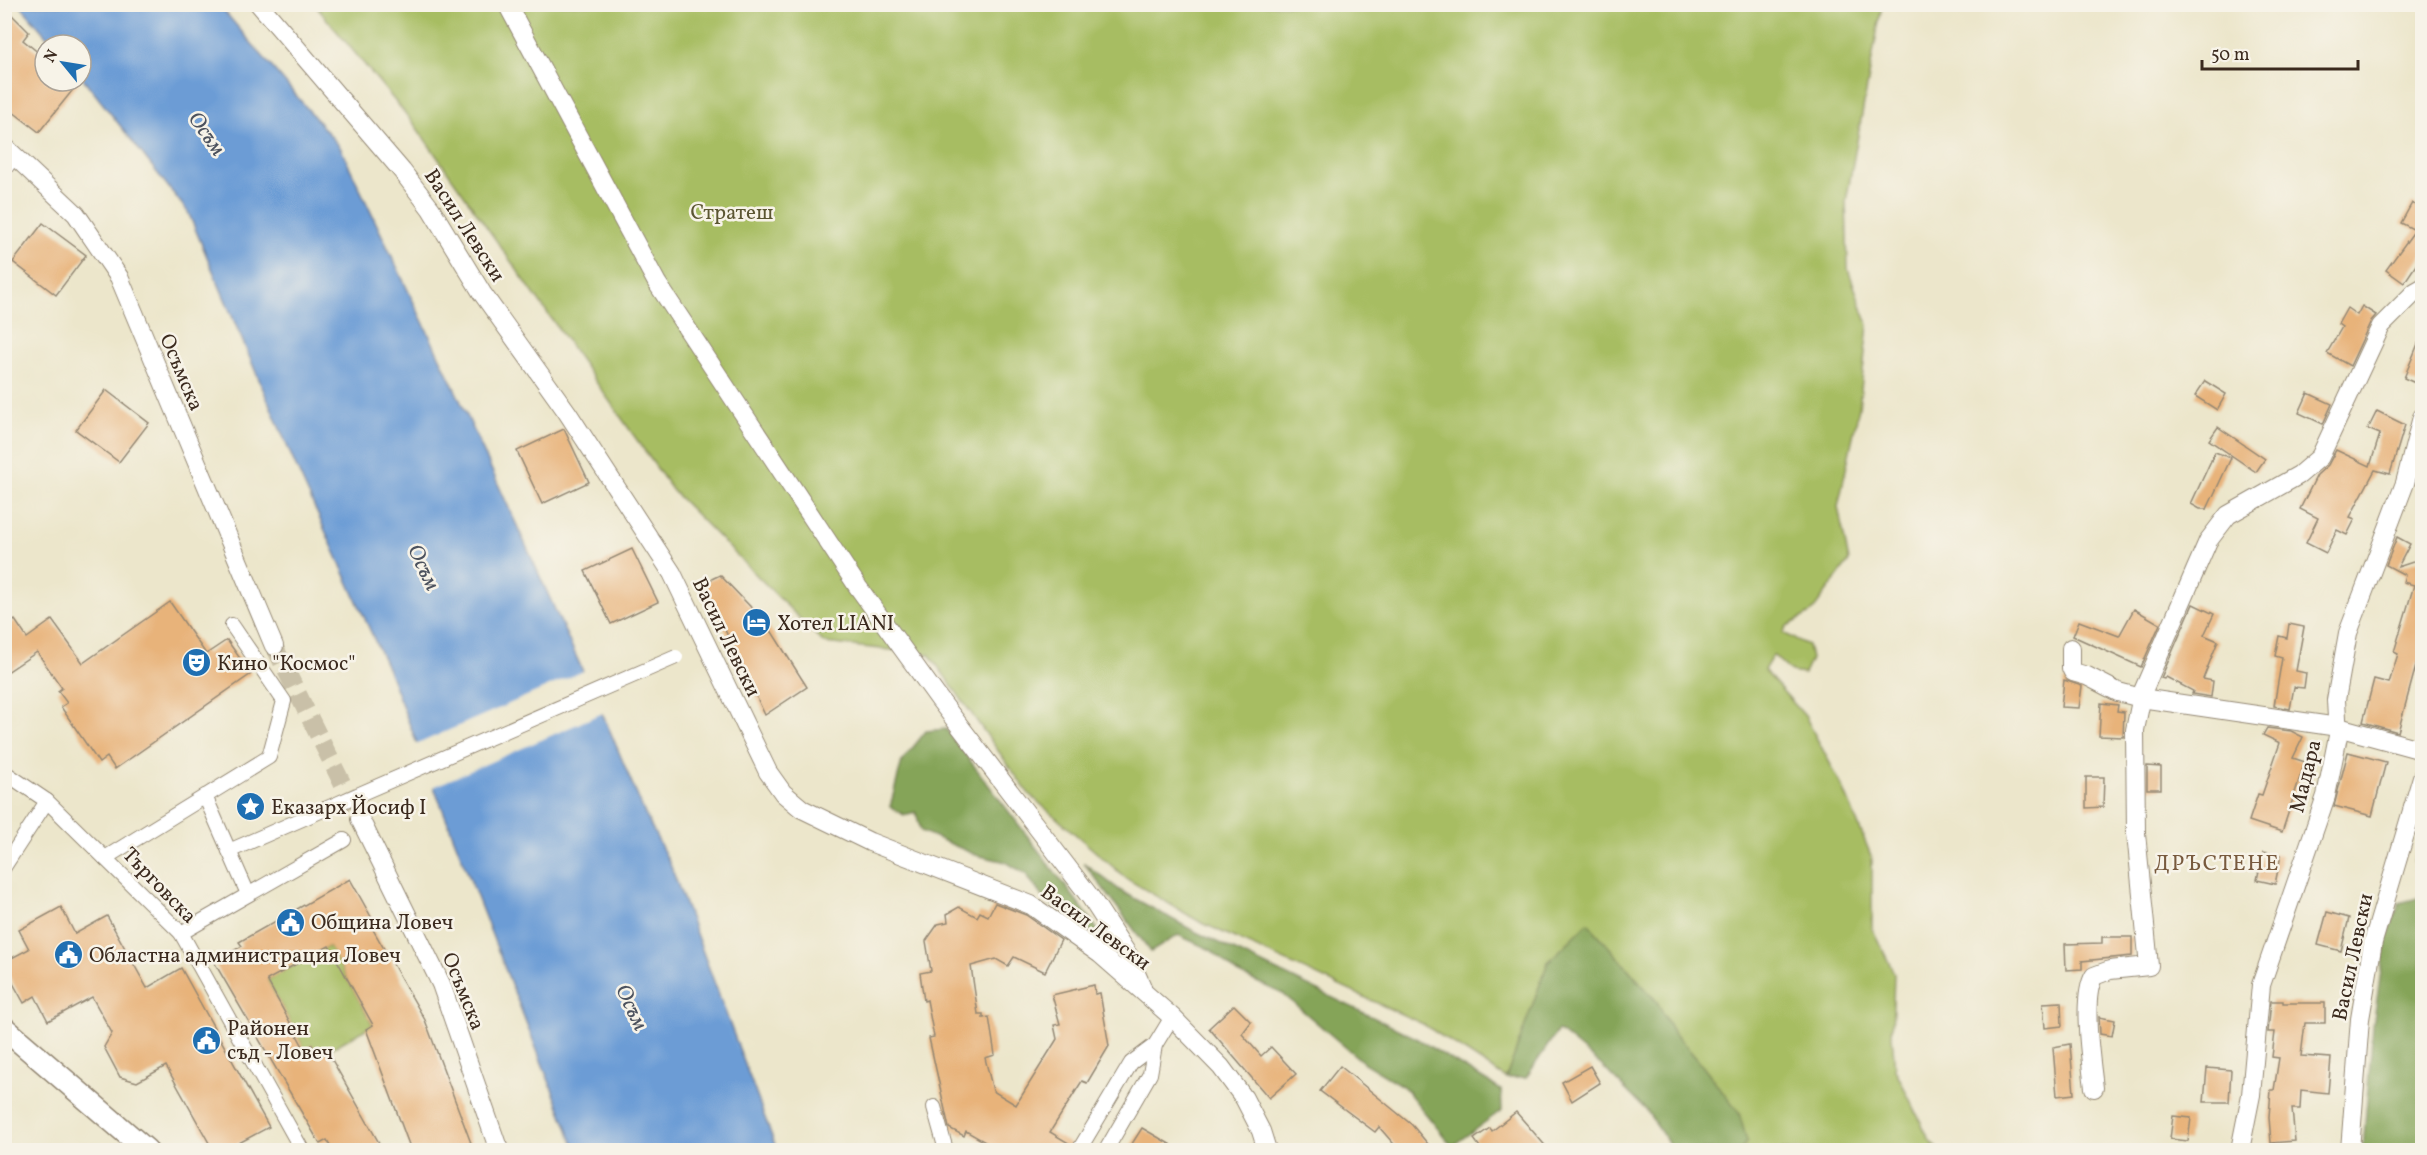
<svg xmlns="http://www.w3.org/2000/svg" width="2427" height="1155" font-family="Vollkorn,serif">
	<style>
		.green { fill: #a7bd62; stroke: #717440; stroke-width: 1.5 }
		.forest { fill: #85a458; stroke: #60673b; stroke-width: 1.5 }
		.water { fill: #6c9cd5; stroke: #54637a; stroke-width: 1.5 }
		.pier { fill: #ece6cb }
		.building { fill: #e8b37a }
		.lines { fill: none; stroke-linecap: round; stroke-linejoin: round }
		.minor-tunnel { stroke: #c9c0a8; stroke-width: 18; stroke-dasharray: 18 9; stroke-linecap: butt }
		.pedestrian-casing { stroke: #948874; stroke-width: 16 }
		.minor-casing { stroke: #948874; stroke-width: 20 }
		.tertiary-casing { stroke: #948874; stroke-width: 25 }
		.pedestrian { stroke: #fff; stroke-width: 14 }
		.minor { stroke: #fff; stroke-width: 18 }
		.tertiary { stroke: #fff; stroke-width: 22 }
		.pedestrian-bridge-casing { stroke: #948874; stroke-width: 16; stroke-linecap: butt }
		.pedestrian-bridge { stroke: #fff; stroke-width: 14 }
		.labels { text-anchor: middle; stroke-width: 5; stroke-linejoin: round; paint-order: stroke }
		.park-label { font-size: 21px; fill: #5b5632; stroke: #f7f3e8 }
		.street-label { font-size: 21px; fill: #3b2a1e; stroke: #f7f3e8 }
		.poi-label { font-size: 21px; fill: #3b2a1e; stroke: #f7f3e8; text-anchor: start }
		.water-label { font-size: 22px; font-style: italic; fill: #4c525e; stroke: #f7f3e8 }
		.neighbourhood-label { font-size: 22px; letter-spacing: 1.5px; fill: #785a3e; stroke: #f7f3e8 }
	</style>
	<rect width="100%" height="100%" fill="#f7f3e8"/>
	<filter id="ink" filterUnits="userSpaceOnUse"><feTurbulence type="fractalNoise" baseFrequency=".0167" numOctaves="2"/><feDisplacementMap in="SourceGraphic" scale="12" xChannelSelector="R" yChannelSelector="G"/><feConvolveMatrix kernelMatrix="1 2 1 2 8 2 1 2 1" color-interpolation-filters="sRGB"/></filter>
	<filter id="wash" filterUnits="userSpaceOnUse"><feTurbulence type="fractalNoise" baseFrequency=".008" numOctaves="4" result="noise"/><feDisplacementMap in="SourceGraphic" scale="24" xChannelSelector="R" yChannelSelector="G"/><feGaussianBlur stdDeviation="1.35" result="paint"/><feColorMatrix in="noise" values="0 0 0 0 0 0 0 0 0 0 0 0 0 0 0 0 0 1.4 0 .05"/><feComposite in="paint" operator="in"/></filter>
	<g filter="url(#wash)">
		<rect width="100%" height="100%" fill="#ece6cb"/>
		<!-- green -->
		<g class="green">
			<path d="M315 5H1882L1846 201 1848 269 1868 325 1859 408 1838 507 1849 561 1812 612 1787 626 1783 633 1808 645 1811 659 1804 674 1791 672 1773 655 1764 670 1805 716 1844 790 1872 858V928L1894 973 1892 1036 1895 1069 1930 1141 1938 1150H1739L1697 1059 1673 1032 1657 1002 1588 924 1530 1016 1506 1078 1423 1024 1200 922 1127 879 1029 794 929 654 824 643 673 491 414 124Z"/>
			<path d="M2422 840V875L2415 869 2414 860Z"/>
			<path d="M329 946 373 1025 318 1056 312 1045 305 1050 267 980Z"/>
		</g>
		<!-- forest -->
		<g class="forest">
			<path d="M946 729 1089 917 1108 946 1082 923 1045 901 1026 874 1006 862 976 855 921 831 916 812 904 815 890 807 902 761 926 731Z"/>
			<path d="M1084 863 1121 891 1192 930 1414 1037 1501 1090 1502 1110 1452 1146 1404 1087 1364 1063 1283 994 1237 973 1211 950 1178 935 1151 952Z"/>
			<path d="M2422 897V1150H2363L2373 1026 2385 944 2399 903Z"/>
			<path d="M1588 923 1657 1002 1673 1032 1697 1059 1739 1113 1747 1141 1741 1150H1673L1647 1111 1601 1065 1558 1030 1526 1078H1506L1548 962Z"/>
		</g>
		<!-- water -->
		<path class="water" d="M20 5H219L340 147 460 400 610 731 645 814 670 864 777 1150H576L389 672 294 462 188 212 81 76V45H54Z"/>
		<!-- pier -->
		<path class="pier" d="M586 670 605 712 431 788 415 745Z"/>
		<g id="blocks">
			<!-- building -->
			<g class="building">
				<path d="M4 7 29 32 23 40 45 58V81H80L39 132 4 105Z"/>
				<path d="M2412 203 2422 210V256L2404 283 2386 270 2415 230 2401 223Z"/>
				<path d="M43 223 86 255 56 295 13 262Z"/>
				<path d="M2362 306 2376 315 2371 321 2350 366 2327 353 2342 327 2338 324 2347 308 2357 315Z"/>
				<path d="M2422 334V386L2404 378Z"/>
				<path d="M2205 381 2226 394 2217 410 2195 396Z"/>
				<path d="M106 390 149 423 119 462 76 430Z"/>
				<path d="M2308 393 2332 404 2323 424 2299 413Z"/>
				<path d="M2377 411 2405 425 2390 474 2375 470 2350 517 2355 519 2347 535 2337 530 2326 553 2306 543 2318 518 2300 509 2317 475 2328 465 2336 450 2370 466 2380 434 2368 429Z"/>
				<path d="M2218 427 2265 459 2256 472 2209 440Z"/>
				<path d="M564 429 589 482 542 504 517 451Z"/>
				<path d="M2215 452 2231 458 2207 509H2200L2191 504Z"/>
				<path d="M2397 537 2410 544 2398 567 2422 559V664L2417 662 2398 732 2363 722 2374 679 2389 683 2398 654 2394 652 2414 585 2403 582 2405 575 2386 565Z"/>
				<path d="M632 549 658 602 611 624 585 571Z"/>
				<path d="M720 575 767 624 807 687 765 715 703 583Z"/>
				<path d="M170 602 206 654 227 640 251 674 115 769 107 757 99 763 61 707 67 703 58 691 62 688 37 652 4 674V627L15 620 27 638 52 620 83 663Z"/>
				<path d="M2193 604 2214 614 2204 635 2218 641 2203 679 2213 681 2211 697 2192 694 2193 691 2166 677 2164 679 2161 678Z"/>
				<path d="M2134 609 2160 624 2141 667 2073 636 2079 621 2119 636Z"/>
				<path d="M2289 624 2304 627 2296 671 2306 673 2304 688 2294 687 2290 709 2274 706 2282 658 2275 656 2279 636 2287 638Z"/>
				<path d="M2064 680 2082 686 2079 708 2061 707Z"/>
				<path d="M2101 703 2118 705 2117 711 2124 712 2123 737 2099 736Z"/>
				<path d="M2267 728 2291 731 2303 737 2293 758 2305 762 2282 832 2249 821 2258 794 2262 795 2280 743 2263 735Z"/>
				<path d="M2348 752 2386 762 2372 816 2334 806Z"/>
				<path d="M2147 766 2161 767V789H2147Z"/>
				<path d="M2086 777H2104L2103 807 2086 808Z"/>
				<path d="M2263 852 2281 855 2275 884 2257 880Z"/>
				<path d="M350 879 375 924 371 926 425 1020 471 1143 451 1150H411L366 1029 373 1025 329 946 267 980 305 1050 312 1045 318 1056 327 1051 383 1150H333L327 1140 320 1144 214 962 242 946 239 942Z"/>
				<path d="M995 903 1026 915 1061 940 1045 972 1014 957 1008 966 996 959 971 966 978 1014H983V1018L989 1017 995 1055 985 1058 993 1091 1016 1105 1057 1039 1054 1025 1060 1024 1052 995 1094 985 1095 994 1100 993 1109 1046 1087 1083 1082 1081 1050 1132 1072 1145 1070 1150H999L966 1131 964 1136 949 1128 929 1038 934 1037 927 1000 924 1001 920 973 931 971 926 941 938 924 948 922 947 914 959 907 977 917 980 912 988 916Z"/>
				<path d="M61 907 75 934 107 916 147 988 181 968 269 1127 226 1150H213L166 1066 137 1082 120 1077 104 1047 112 1033 92 997 48 1021 35 996 24 1003 4 967V962L29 949 19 930Z"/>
				<path d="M2327 912 2349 918 2341 951 2318 945Z"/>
				<path d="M2102 937H2132V956L2082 961V969L2066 970 2065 944 2102 943Z"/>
				<path d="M2271 1001H2283V1003H2325V1023H2305L2301 1056 2331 1058 2328 1093 2301 1090 2300 1109H2292L2295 1141 2271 1143 2269 1117 2271 1090H2274L2279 1058 2272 1057 2275 1032H2268Z"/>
				<path d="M2061 1002 2062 1026 2045 1028 2043 1003Z"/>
				<path d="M1234 1005 1251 1022 1242 1034 1261 1056 1271 1047 1296 1074 1269 1098 1209 1028Z"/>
				<path d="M2099 1017 2115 1020 2112 1036 2100 1034Z"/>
				<path d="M2070 1044 2074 1094 2057 1096 2053 1047Z"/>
				<path d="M1340 1066 1412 1125 1433 1150H1399L1379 1127 1375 1132 1320 1091Z"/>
				<path d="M1590 1066 1600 1083 1572 1101 1562 1082Z"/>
				<path d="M2207 1068 2231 1070 2229 1102H2204Z"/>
				<path d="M1516 1112 1549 1150H1482L1474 1139 1490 1128 1492 1131Z"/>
				<path d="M2173 1116 2191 1118 2188 1141 2170 1139Z"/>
				<path d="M1142 1128 1180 1150H1128Z"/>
			</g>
		</g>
	</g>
	<g filter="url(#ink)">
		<use href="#blocks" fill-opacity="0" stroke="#948874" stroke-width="1.5"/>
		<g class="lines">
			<!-- minor-tunnel -->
			<path class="minor-tunnel" d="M274 646 360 819"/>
			<defs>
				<g id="pedestrian">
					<path d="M4 170 15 155"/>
					<path d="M4 772 47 801 181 933 302 1150"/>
					<path d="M205 796 248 894"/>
					<path d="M229 851 325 809"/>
					<path d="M105 858 269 757 284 701 232 625"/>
					<path d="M4 867 47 801"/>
					<path d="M181 933 344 840"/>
					<path d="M934 1107 946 1150"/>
					<path d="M1079 1150 1131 1063 1155 1045"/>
					<path d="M1106 1150 1150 1074 1155 1045 1172 1017"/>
				</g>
				<g id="minor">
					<path d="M259 4 402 171 431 209 482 293 567 412 672 573 768 772 783 793 802 809 870 842 1031 905 1100 954 1172 1017 1221 1067 1244 1098 1261 1131 1267 1150"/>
					<path d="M507 4 657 283 858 587 939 699 1091 898 1128 955 1142 987"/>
					<path d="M4 146 76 214 119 277 274 646"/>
					<path d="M2071 648V668L2073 672 2087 676 2118 692 2141 698 2338 727 2422 750"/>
					<path d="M360 819 441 984 497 1145 501 1150"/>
					<path d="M2094 1088C2091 1061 2081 998 2094 976L2110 970 2149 966 2136 833 2135 730 2143 691 2208 541 2228 515 2299 475 2320 457 2381 326 2415 292 2422 288"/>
					<path d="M2240 1150 2251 1095 2261 985 2326 796 2338 736 2336 700 2348 633 2405 483 2422 417"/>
					<path d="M2350 1150 2360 1019 2373 942 2422 777"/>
				</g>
				<path id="tertiary" d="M4 1028 146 1150"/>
			</defs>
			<!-- pedestrian casing -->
			<use href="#pedestrian" class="pedestrian-casing"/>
			<!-- minor casing -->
			<use href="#minor" class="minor-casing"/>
			<!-- tertiary casing -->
			<use href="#tertiary" class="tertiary-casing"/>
			<!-- pedestrian -->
			<use href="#pedestrian" class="pedestrian"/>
			<!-- minor -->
			<use href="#minor" class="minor"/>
			<!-- tertiary -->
			<use href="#tertiary" class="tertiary"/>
			<defs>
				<path id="pedestrian-bridge" d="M325 809 676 657"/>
			</defs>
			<!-- pedestrian-bridge casing -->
			<use href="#pedestrian-bridge" class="pedestrian-bridge-casing"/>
			<!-- pedestrian-bridge -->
			<use href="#pedestrian-bridge" class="pedestrian-bridge"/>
		</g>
	</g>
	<!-- icons -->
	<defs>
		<symbol id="hotel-disc" viewBox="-11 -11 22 22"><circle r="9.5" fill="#1f6fb2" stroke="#f7f3e8"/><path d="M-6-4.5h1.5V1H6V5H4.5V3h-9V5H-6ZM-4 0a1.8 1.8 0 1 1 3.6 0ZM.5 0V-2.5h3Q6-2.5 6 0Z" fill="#fff"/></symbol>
		<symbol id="theatre-disc" viewBox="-11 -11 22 22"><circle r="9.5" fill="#1f6fb2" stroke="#f7f3e8"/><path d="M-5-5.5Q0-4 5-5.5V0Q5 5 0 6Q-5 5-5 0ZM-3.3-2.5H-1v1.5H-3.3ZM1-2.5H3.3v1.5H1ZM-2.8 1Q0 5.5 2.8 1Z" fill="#fff"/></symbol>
		<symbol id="sight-disc" viewBox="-11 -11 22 22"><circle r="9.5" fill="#1f6fb2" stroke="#f7f3e8"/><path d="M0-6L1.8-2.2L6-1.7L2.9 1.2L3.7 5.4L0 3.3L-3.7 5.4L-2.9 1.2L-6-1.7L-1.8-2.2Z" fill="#fff"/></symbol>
		<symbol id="civic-disc" viewBox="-11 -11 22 22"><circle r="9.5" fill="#1f6fb2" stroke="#f7f3e8"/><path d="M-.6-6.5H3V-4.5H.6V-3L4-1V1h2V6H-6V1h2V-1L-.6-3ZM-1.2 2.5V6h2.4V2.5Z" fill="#fff"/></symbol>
	</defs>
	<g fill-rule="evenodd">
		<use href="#hotel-disc" x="740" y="606" width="33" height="33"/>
		<use href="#theatre-disc" x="180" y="646" width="33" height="33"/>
		<use href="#sight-disc" x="234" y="790" width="33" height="33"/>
		<use href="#civic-disc" x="274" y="906" width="33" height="33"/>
		<use href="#civic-disc" x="52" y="938" width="33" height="33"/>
		<use href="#civic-disc" x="190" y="1024" width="33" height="33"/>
	</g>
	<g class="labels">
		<!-- park labels -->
		<g class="park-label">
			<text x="732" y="219">Стратеш</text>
		</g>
		<!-- street labels -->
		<g class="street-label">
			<text transform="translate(465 225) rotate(57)" y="7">Васил Левски</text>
			<text transform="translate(182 372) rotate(67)" y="7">Осъмска</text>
			<text transform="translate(727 637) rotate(64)" y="7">Васил Левски</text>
			<text transform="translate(2305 776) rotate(-76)" y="7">Мадара</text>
			<text transform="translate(160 885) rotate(46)" y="7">Търговска</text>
			<text transform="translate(1096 927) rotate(36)" y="7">Васил Левски</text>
			<text transform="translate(2352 957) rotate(-78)" y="7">Васил Левски</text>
			<text transform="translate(464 991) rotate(68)" y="7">Осъмска</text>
		</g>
		<!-- poi labels -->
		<g class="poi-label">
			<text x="777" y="630">Хотел LIANI</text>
			<text x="217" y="670">Кино "Космос"</text>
			<text x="271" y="814">Еказарх Йосиф I</text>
			<text x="311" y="929">Община Ловеч</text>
			<text x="89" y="962">Областна администрация Ловеч</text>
			<text x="227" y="1035">Районен<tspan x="227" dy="24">съд - Ловеч</tspan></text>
		</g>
		<!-- water labels -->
		<g class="water-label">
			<text transform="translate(208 133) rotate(55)" y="8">Осъм</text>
			<text transform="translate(425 567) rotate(65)" y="8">Осъм</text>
			<text transform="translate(633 1007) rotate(65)" y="8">Осъм</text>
		</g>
		<!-- neighbourhood labels -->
		<g class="neighbourhood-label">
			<text x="2217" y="870">ДРЪСТЕНЕ</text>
		</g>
	</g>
	<!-- margin -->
	<rect width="2427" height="1155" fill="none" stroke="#f7f3e8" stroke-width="24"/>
	<!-- north arrow -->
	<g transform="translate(63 63) rotate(300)"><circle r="28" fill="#f7f3e8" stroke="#aca397" stroke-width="1.5"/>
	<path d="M0-4.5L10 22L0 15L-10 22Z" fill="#1f6fb2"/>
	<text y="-9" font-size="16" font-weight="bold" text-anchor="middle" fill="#3b2a1e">N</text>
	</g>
	<!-- scale -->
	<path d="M2202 60v9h156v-9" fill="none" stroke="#3b2a1e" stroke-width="3"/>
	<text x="2211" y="60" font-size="18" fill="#3b2a1e" stroke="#f7f3e8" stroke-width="4.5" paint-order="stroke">50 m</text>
</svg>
